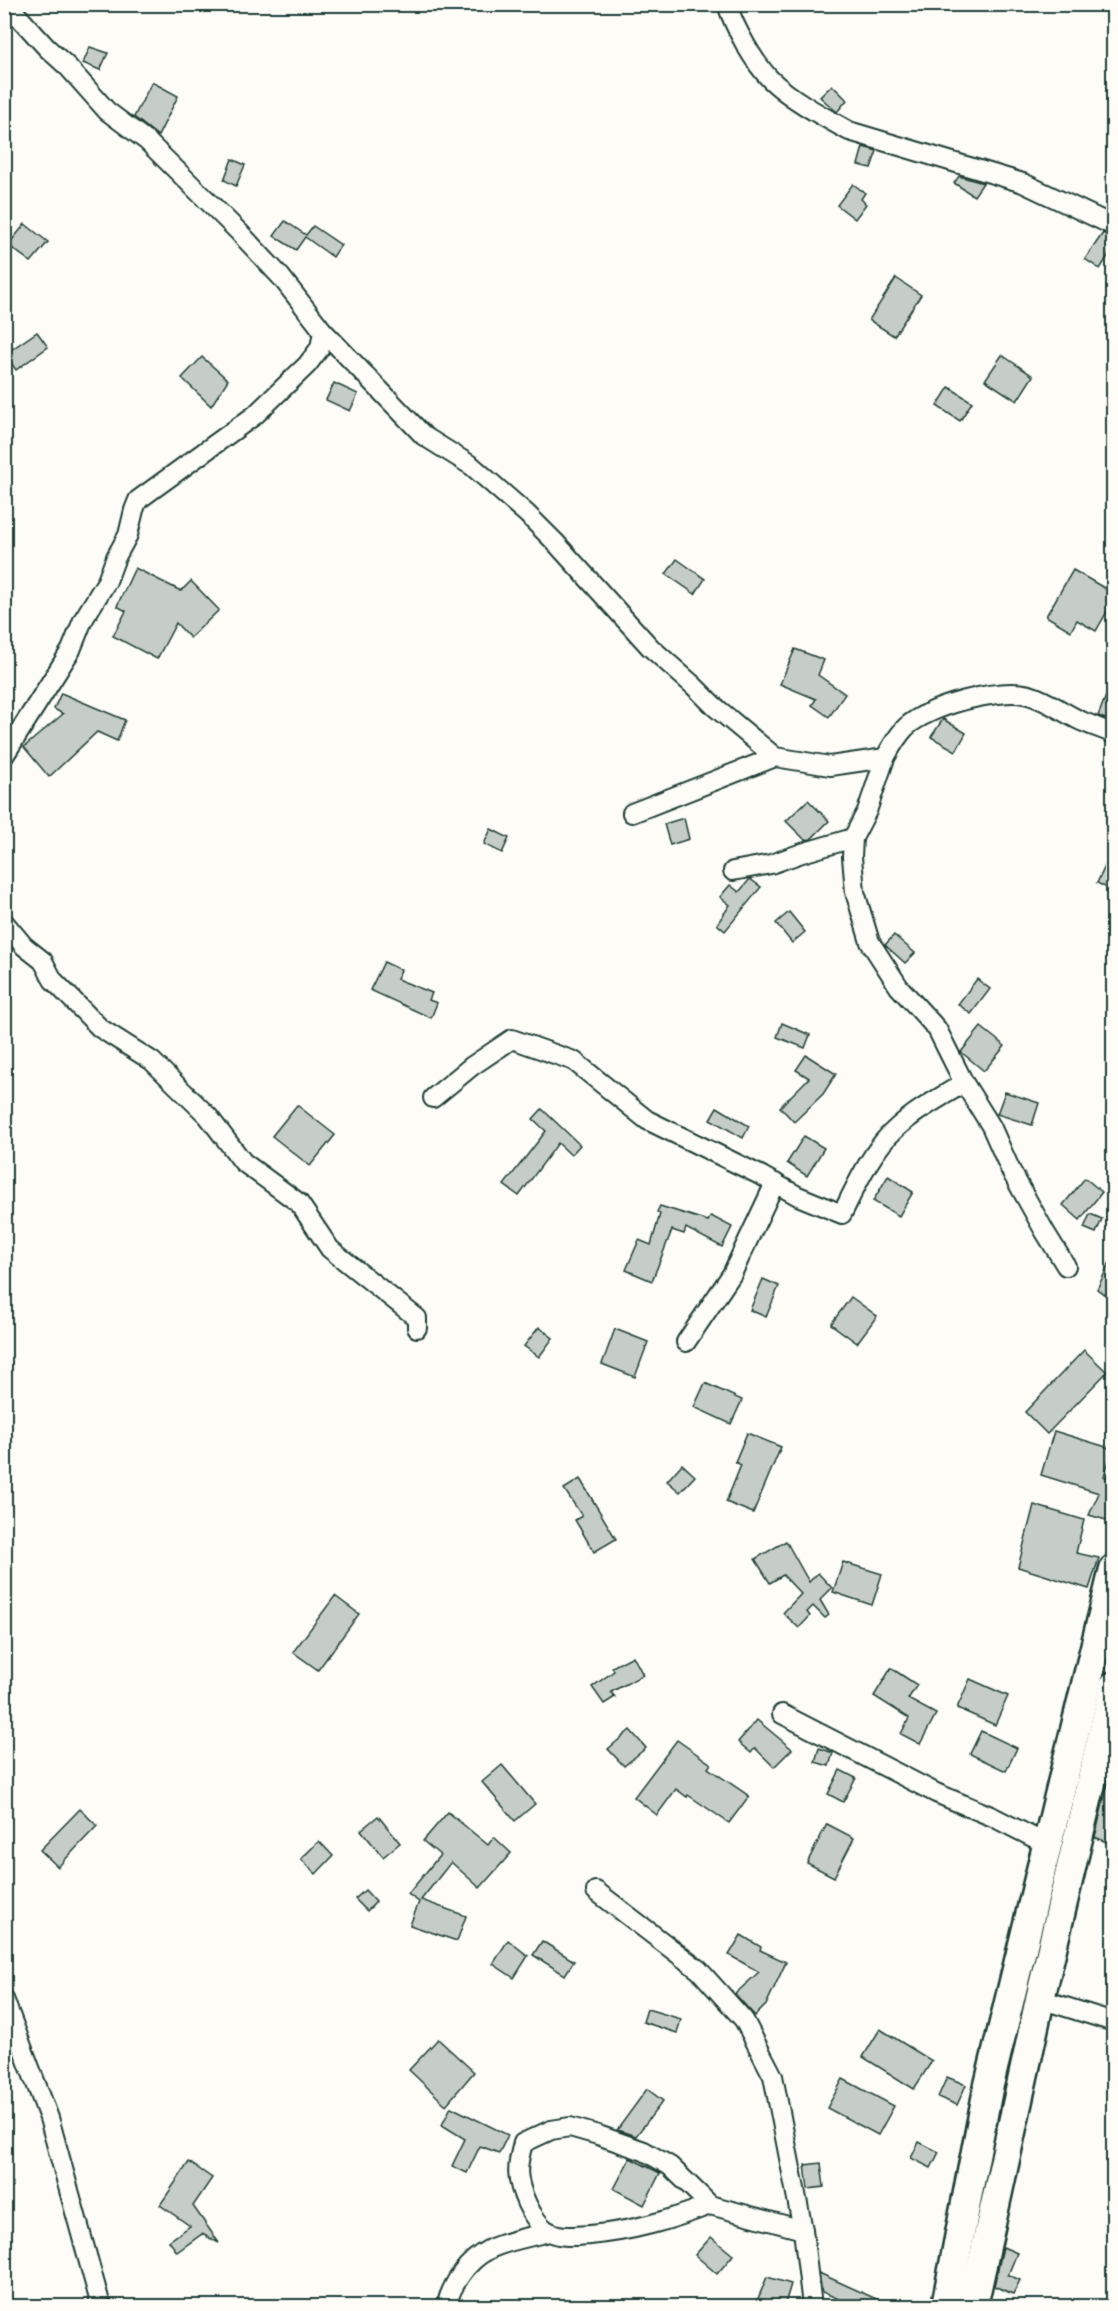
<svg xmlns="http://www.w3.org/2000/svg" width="1118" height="2311" font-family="Itim,sans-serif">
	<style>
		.building { fill: #c6cdc7; stroke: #1f3d34; stroke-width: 1.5 }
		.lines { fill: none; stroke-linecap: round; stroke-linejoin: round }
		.street-casing { stroke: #1f3d34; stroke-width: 22 }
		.primary-casing { stroke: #1f3d34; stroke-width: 33 }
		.street { stroke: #fdfcf7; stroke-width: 18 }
		.primary { stroke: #fdfcf7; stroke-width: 28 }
	</style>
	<rect width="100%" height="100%" fill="#fdfcf7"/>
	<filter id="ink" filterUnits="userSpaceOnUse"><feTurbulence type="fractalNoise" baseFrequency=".0167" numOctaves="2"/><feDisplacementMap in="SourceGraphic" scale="12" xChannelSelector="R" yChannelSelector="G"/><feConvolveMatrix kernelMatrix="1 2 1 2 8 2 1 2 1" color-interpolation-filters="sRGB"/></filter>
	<g filter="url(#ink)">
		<!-- building -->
		<g class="building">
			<path d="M90 47 108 53 100 70 83 63Z"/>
			<path d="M152 82 178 96 158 136 134 117Z"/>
			<path d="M832 85 847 100 837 112 820 97Z"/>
			<path d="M863 147 877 151 871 168 858 165Z"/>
			<path d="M232 159 245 165 236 186 224 180Z"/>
			<path d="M959 176 983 183 974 196 954 183Z"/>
			<path d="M853 184 865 193 861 199 866 204 855 219 837 205Z"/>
			<path d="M285 221 306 235 313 226 341 245 333 257 305 237 296 250 274 236Z"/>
			<path d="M25 224 48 242 31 262 8 245Z"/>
			<path d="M1103 233 1113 238V248L1100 269 1085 259Z"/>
			<path d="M896 278 921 295 894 336 869 320Z"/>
			<path d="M37 332 48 347 16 370 5 354Z"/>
			<path d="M1002 355 1033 376 1017 401 985 380Z"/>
			<path d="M202 357 228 380 211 406 182 378Z"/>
			<path d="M334 383 358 394 350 411 326 400Z"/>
			<path d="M949 387 972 402 960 421 937 406Z"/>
			<path d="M677 559 705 579 695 594 666 574Z"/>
			<path d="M135 568 181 591 191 581 219 610 190 638 176 623 157 659 113 636 126 611 117 606Z"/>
			<path d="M1073 570 1113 593V601L1096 631 1077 620 1071 631 1046 616Z"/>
			<path d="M795 649 824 660 818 675 845 694 829 717 812 705 816 699 780 684Z"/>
			<path d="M1113 678V722L1098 716Z"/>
			<path d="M61 693 125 720 117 741 97 732 49 777 24 747 63 714 54 709Z"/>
			<path d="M943 719 966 733 956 751 931 737Z"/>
			<path d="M808 800 829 821 811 839 805 840 786 821Z"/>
			<path d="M684 818 689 839 670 845 664 824Z"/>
			<path d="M491 829 509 838 502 853 484 844Z"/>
			<path d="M1113 850V891L1097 883Z"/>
			<path d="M750 879 761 887 725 931 717 924 730 905 720 897 730 885 739 892Z"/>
			<path d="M789 912 805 932 792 943 776 923Z"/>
			<path d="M894 935 915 953 905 963 885 945Z"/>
			<path d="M384 962 401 970 397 979 432 993 429 1000 437 1003 431 1018 370 990Z"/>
			<path d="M977 979 990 989 971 1014 958 1004Z"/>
			<path d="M782 1023 810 1035 805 1048 777 1037Z"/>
			<path d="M981 1027 1005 1046 984 1071 961 1052Z"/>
			<path d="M806 1055 836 1074 823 1094 794 1122 780 1107 809 1078 796 1070Z"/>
			<path d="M1005 1092 1039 1103 1032 1125 997 1114Z"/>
			<path d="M297 1105 335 1135 310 1166 272 1136Z"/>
			<path d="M717 1107 749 1126 743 1138 710 1119Z"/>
			<path d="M542 1109 580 1145 571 1155 558 1143 519 1196 504 1185 546 1131 533 1119Z"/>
			<path d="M804 1136 824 1148 807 1176 787 1163Z"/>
			<path d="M888 1176 913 1192 899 1216 873 1201Z"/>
			<path d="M1085 1178 1102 1192 1080 1220 1063 1205Z"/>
			<path d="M660 1206 708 1221 711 1216 732 1227 722 1247 686 1228 684 1234 672 1230 652 1281 626 1270 639 1240 651 1245 660 1214 657 1212Z"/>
			<path d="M1090 1214 1102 1219 1096 1233 1084 1228Z"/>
			<path d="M1113 1256V1301L1097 1289Z"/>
			<path d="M763 1279 779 1286 766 1317 750 1310Z"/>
			<path d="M851 1297 877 1316 857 1343 831 1324Z"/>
			<path d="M539 1327 553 1338 539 1357 524 1346Z"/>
			<path d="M615 1329 648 1342 635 1377 602 1364Z"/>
			<path d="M1084 1350 1107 1372 1047 1434 1025 1412Z"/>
			<path d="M705 1383 742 1400 731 1424 694 1407Z"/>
			<path d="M1054 1431 1113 1449 1104 1476 1106 1478 1113 1462V1522L1089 1515 1099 1493 1041 1475Z"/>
			<path d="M747 1433 781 1447 753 1513 726 1502 741 1465 735 1462Z"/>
			<path d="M682 1464 695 1476 680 1492 667 1481Z"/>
			<path d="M580 1479 616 1539 594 1552 575 1520 582 1516 564 1489Z"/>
			<path d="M1034 1505 1084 1520 1076 1553 1099 1558 1089 1589 1018 1567Z"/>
			<path d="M786 1541 809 1582 818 1573 832 1588 820 1600 829 1615 825 1618 813 1606 807 1612 810 1616 799 1628 783 1613 801 1594 783 1575 770 1583 755 1559Z"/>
			<path d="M843 1562 882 1574 872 1605 833 1592Z"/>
			<path d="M335 1596 359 1614 318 1670 293 1652Z"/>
			<path d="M633 1656 643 1675 611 1692 615 1697 604 1704 592 1687 614 1671 612 1667Z"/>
			<path d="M891 1668 917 1685 908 1699 936 1714 920 1744 901 1734 909 1718 874 1696Z"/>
			<path d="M970 1679 1008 1696 995 1725 957 1708Z"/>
			<path d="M757 1720 792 1749 774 1767 755 1748 751 1753 738 1742Z"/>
			<path d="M630 1730 646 1748 624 1766 608 1749Z"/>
			<path d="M981 1731 1017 1748 1006 1771 970 1754Z"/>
			<path d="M677 1740 711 1764 708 1768 749 1796 729 1823 688 1795 687 1797 676 1789 657 1815 634 1797Z"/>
			<path d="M819 1748 833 1753 829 1766 815 1762Z"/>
			<path d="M502 1765 535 1804 515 1821 482 1782Z"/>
			<path d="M840 1770 856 1778 843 1802 828 1794Z"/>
			<path d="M1113 1774V1845L1095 1837 1106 1790Z"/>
			<path d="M80 1809 97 1826 58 1867 40 1850Z"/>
			<path d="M448 1812 488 1845 494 1837 511 1853 480 1888 451 1862 421 1900 466 1916 457 1941 410 1925 419 1902 408 1894 440 1855 423 1841Z"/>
			<path d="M378 1816 400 1843 383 1857 361 1830Z"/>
			<path d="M827 1824 854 1838 834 1877 807 1863Z"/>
			<path d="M319 1841 333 1856 316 1874 301 1859Z"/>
			<path d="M365 1890 376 1902 367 1911 355 1899Z"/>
			<path d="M741 1935 761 1947 760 1950 786 1962 766 2005 755 2016 735 1994 759 1972 729 1955Z"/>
			<path d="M508 1940 528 1956 514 1978 493 1964Z"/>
			<path d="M542 1941 574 1961 565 1975 533 1955Z"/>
			<path d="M647 2009 681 2019 677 2033 643 2022Z"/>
			<path d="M880 2029 932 2061 914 2089 863 2057Z"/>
			<path d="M438 2039 474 2072 446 2105 409 2070Z"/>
			<path d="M947 2077 966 2085 957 2105 938 2097Z"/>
			<path d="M843 2079 894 2106 878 2135 827 2108Z"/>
			<path d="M647 2089 663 2101 636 2136 617 2130Z"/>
			<path d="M451 2107 508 2135 499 2153 480 2146 467 2173 452 2166 465 2139 442 2125Z"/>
			<path d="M919 2142 939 2152 931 2168 911 2158Z"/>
			<path d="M630 2158 660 2173 644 2205 614 2189Z"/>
			<path d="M189 2162 212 2178 193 2206 219 2243 202 2234 177 2252 169 2241 190 2226 160 2205Z"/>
			<path d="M821 2163 824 2187 808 2189 805 2165Z"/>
			<path d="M711 2237 733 2255 717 2274 695 2255Z"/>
			<path d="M1003 2247 1017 2253 1008 2275 1020 2280 1013 2294 994 2286Z"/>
			<path d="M819 2273 894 2307H836L839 2299 822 2292Z"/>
			<path d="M767 2277 791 2284 784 2307 757 2301Z"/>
		</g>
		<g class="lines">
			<defs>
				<g id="street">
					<path d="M727 4C734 27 754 63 771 80 792 100 824 117 849 131L1023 183 1114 226"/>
					<path d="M323 331 424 436 472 466 527 514 555 542 650 647 694 686 714 706 775 757 830 766 885 758C891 747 897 736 906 727 929 706 999 687 1029 695 1047 700 1062 712 1079 720 1090 725 1102 729 1114 734"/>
					<path d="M4 756 71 650 83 620 107 581 116 557 128 535 134 510 138 500 255 415 307 365 320 348 323 331 281 277 239 232 147 141 107 111 68 67 47 48 7 4"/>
					<path d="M885 758 867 811 853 838 852 857 855 892 870 942 899 987 937 1029 964 1083 991 1126 1011 1171 1045 1232 1066 1266"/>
					<path d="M632 813 775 757"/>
					<path d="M733 871 771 864 802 853 853 838"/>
					<path d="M4 922 24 946 43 961 53 980 100 1028 152 1061 208 1116 243 1162 299 1203 330 1249 417 1318V1328"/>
					<path d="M433 1098 472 1066 512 1039 574 1061 647 1120 762 1176 798 1196 842 1214C854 1190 866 1163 884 1141 905 1116 936 1100 964 1083"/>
					<path d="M686 1342 732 1274 775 1183"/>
					<path d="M782 1714 936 1793 993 1817 1048 1845"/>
					<path d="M596 1891 699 1970 744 2020 773 2076 803 2230 812 2306"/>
					<path d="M4 1999 49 2118 101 2306"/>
					<path d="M1040 1999 1114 2022"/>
					<path d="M710 2205C670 2220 633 2231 590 2235 577 2236 562 2238 550 2232 541 2229 531 2213 527 2204 516 2180 516 2168 523 2143L551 2130 570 2127 598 2135 644 2151 670 2166 710 2205 803 2230"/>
					<path d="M446 2306C452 2284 467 2261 488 2250 501 2242 531 2237 548 2232"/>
				</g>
				<g id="primary">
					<path d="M946 2306 988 2089 1114 1569"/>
					<path d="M973 2306 1040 1999 1114 1686"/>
				</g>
			</defs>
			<!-- street casing -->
			<use href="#street" class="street-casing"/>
			<!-- primary casing -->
			<use href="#primary" class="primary-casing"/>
			<!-- street -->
			<use href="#street" class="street"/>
			<!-- primary -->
			<use href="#primary" class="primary"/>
		</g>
	</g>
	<!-- margin -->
	<rect width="1118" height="2311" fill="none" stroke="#fdfcf7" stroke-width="24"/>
	<rect x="12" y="12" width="1094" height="2287" fill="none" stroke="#1f3d34" stroke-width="2" filter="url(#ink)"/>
</svg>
